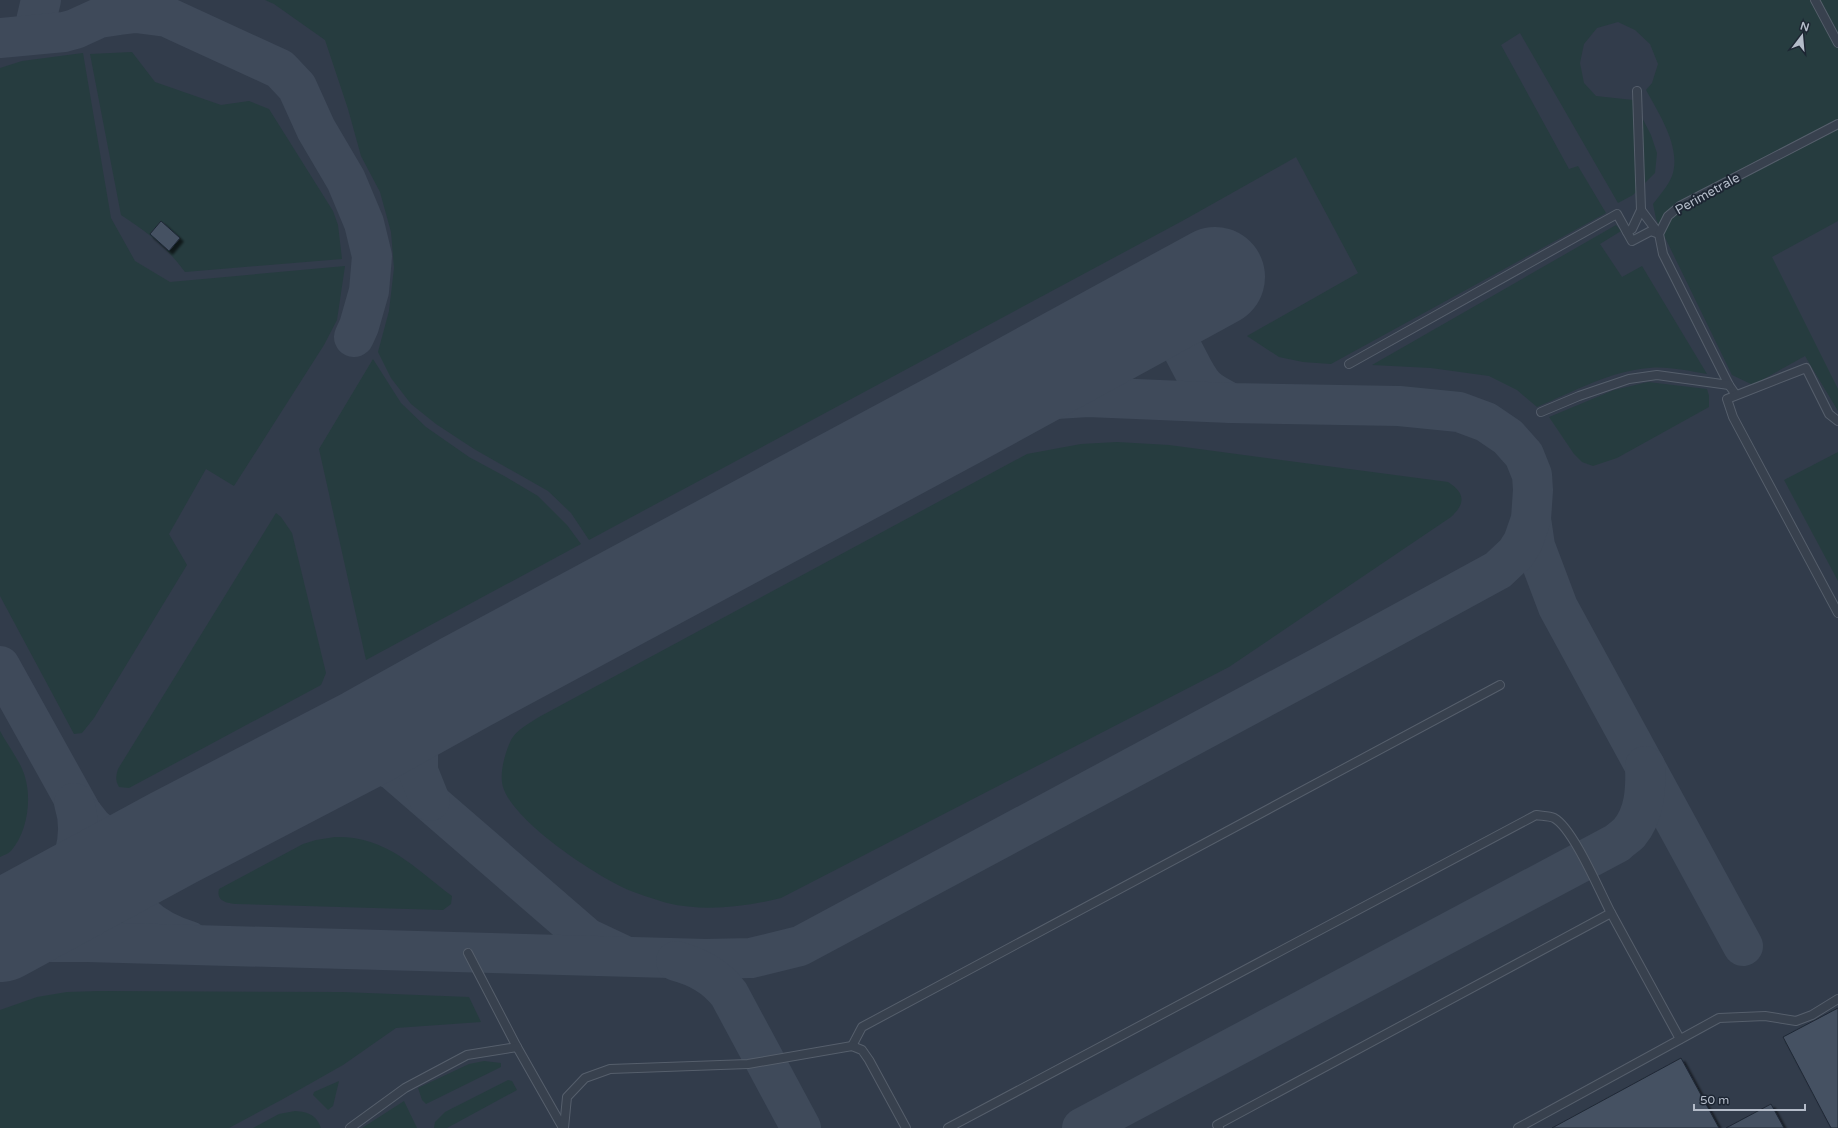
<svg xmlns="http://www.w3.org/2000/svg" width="1838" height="1128" font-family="'Varela Round',sans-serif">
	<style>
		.airport { fill: #323c4b }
		.green { fill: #263c3f }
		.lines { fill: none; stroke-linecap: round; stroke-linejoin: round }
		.taxiway { stroke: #3f4a5a; stroke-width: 40 }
		.runway { stroke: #3f4a5a; stroke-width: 100 }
		.building { fill: #455162; stroke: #1f2835; filter: url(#shadow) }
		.service-casing { stroke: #565f6c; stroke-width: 10 }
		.service { stroke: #38414e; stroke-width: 8 }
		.labels { text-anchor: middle; stroke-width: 4; stroke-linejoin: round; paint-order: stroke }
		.street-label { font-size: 13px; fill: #b4bcc9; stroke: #1d2633 }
	</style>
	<defs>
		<filter id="shadow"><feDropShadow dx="3.5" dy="3.5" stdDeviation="1" flood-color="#0009"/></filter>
	</defs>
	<rect width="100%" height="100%" fill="#242f3e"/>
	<!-- airport -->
	<rect class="airport" x="0" y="0" width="1838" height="1128"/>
	<!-- green -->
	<g class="green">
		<path d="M265 0H1838V221L1772 257 1838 389V411L1805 356 1753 385 1732 375 1656 219 1653 204C1659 196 1668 186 1672 176 1682 148 1659 114 1646 90L1652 83 1658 64 1650 44 1635 30 1618 22 1597 28 1584 44 1580 63 1584 83 1596 96 1633 100 1651 135 1657 153 1655 173 1633 195 1618 203 1520 33 1501 45 1569 169 1578 166 1606 213 1331 364 1303 362 1279 357 1247 336 1358 273 1296 157 1184 220 589 540 571 513 548 491 474 449 436 424 411 404 391 378 378 352 389 311 394 268 391 232 380 192 361 156 348 109 325 40 274 4Z"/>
		<path d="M132 52 155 82 221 105 249 101 269 109 333 211 338 225 342 259 185 272C164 244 149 234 121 215L90 54Z"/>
		<path d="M83 53 111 218 135 261 170 282 345 266 337 320 324 345 234 486 206 469 169 534 187 565 94 718 82 733 74 734 0 596V68L22 61Z"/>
		<path d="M1616 225 1621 231 1600 244 1622 277 1642 266 1707 374C1689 371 1668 366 1649 368 1610 371 1573 392 1537 407L1517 390 1489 376 1431 368 1372 365Z"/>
		<path d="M373 359 401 403 426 427 469 457 506 477 538 496 567 525 581 544 366 660 319 449Z"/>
		<path d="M1648 382 1707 389 1709 396V407L1617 458 1593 466 1582 462 1574 454 1549 417 1614 390Z"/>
		<path d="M1117 442 1169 445 1448 482C1465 493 1466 503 1451 517L1229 667 781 898C744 907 705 912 667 903 654 899 637 894 624 888 592 873 514 822 503 787 499 773 505 753 511 740 516 730 530 723 539 717L1027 454 1081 444Z"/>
		<path d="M1838 452V581L1784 480Z"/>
		<path d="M276 513 281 517 292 533 326 673 321 685 129 788 119 787C115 780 116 776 118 769Z"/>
		<path d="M0 731C7 744 22 764 25 777 32 800 27 833 11 851 8 854 3 855 0 857Z"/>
		<path d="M335 837C387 836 413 867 452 896L451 904 443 910 236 904C226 903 216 901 219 889L303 844 316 840Z"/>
		<path d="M100 991 342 992 469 997 481 1022 396 1028 343 1065 283 1099 229 1128H0V1010L37 997 67 992Z"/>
		<path d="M484 1061 501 1063V1067L426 1104 422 1100 418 1088 469 1064Z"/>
		<path d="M508 1080 512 1081 517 1090 447 1128H434L435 1122 445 1112Z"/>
		<path d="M339 1081 333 1106 328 1110 313 1095 314 1092Z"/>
		<path d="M404 1101 417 1128H362Z"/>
		<path d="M295 1111C309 1112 316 1115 321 1128H253L279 1114Z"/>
	</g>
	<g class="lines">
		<!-- taxiway -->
		<g class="taxiway">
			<path d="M33 34 41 0"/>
			<path d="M0 38 64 32 75 29 99 18 119 15 136 13 167 17 280 69 297 87 316 129 346 180 364 223 372 256 369 291 359 326 354 337"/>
			<path d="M1124 327C1131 325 1138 323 1145 323 1181 321 1185 366 1205 387 1212 394 1221 398 1231 403"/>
			<path d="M1531 519 1535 546 1558 607 1743 946"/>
			<path d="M0 666 114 871C133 910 146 927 189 941"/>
			<path d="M296 774C337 759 350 749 393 770L587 938 621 954"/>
			<path d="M430 801 418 771V742L426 721 437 705 464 683"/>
			<path d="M85 817C105 848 142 849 173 838"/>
			<path d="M34 913C39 910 45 906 49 902 72 877 85 836 74 803"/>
			<path d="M0 949 43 942H87L706 959 751 958 800 946 1322 666 1498 570 1516 553 1523 542 1531 519 1533 490 1532 475 1524 455 1508 437 1486 422 1459 412 1399 406 1231 403 1088 397 1040 400 1003 406 959 417"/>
			<path d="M676 961C698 967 715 976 729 994L801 1128"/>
			<path d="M1082 1128 1617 843C1621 839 1626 836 1629 833 1645 814 1646 789 1645 766"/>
		</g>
		<!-- runway -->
		<path class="runway" d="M0 932 173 838 367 737 464 683 959 417 1215 277"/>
	</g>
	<!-- building -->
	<g class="building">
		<path d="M161 221 180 238 169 251 150 234Z"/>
		<path d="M1838 1008V1128H1831L1783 1037Z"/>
		<path d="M1681 1058 1719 1128H1552Z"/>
		<path d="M1771 1104 1784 1128H1726Z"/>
	</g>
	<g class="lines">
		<defs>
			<g id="service">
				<path d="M1815 0 1838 43"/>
				<path d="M1627 232 1632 229 1641 210"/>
				<path d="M1349 364 1617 214 1632 241 1651 231 1659 234 1641 210 1637 91"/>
				<path d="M1736 395 1729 385 1663 254 1659 234 1668 216 1680 206 1838 124"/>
				<path d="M1541 412 1579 396 1629 379 1657 375 1729 385"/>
				<path d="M1838 421 1829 414 1806 368 1727 399 1733 417 1838 613"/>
				<path d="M468 953 517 1047 563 1128"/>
				<path d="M852 1046 862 1027 1500 685"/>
				<path d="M350 1128 405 1088 467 1055 517 1047"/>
				<path d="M564 1128 567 1097 585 1078 610 1069 748 1064 852 1046 862 1050 869 1060 906 1128"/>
				<path d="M948 1128 1536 815C1541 816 1549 816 1554 818 1573 828 1600 892 1611 913"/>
				<path d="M1219 1128 1217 1125 1611 913 1680 1039"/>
				<path d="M1518 1128 1719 1018 1765 1016 1796 1021 1812 1015 1838 999"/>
			</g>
		</defs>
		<!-- service casing -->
		<use href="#service" class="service-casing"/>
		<!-- service -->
		<use href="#service" class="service"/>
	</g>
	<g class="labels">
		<!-- street labels -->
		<g class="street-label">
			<text transform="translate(1707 193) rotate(-29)" y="5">Perimetrale</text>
		</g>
	</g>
	<!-- north arrow -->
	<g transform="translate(1802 36) rotate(16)" stroke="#1d2633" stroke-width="3" paint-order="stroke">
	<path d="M0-3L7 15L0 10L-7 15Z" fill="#b4bcc9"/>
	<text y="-6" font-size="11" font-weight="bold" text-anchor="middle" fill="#b4bcc9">N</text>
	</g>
	<!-- scale -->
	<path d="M1694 1104v6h111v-6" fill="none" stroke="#b4bcc9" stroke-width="2"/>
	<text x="1700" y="1104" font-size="12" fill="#b4bcc9" stroke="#1d2633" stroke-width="3" paint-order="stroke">50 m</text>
</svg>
